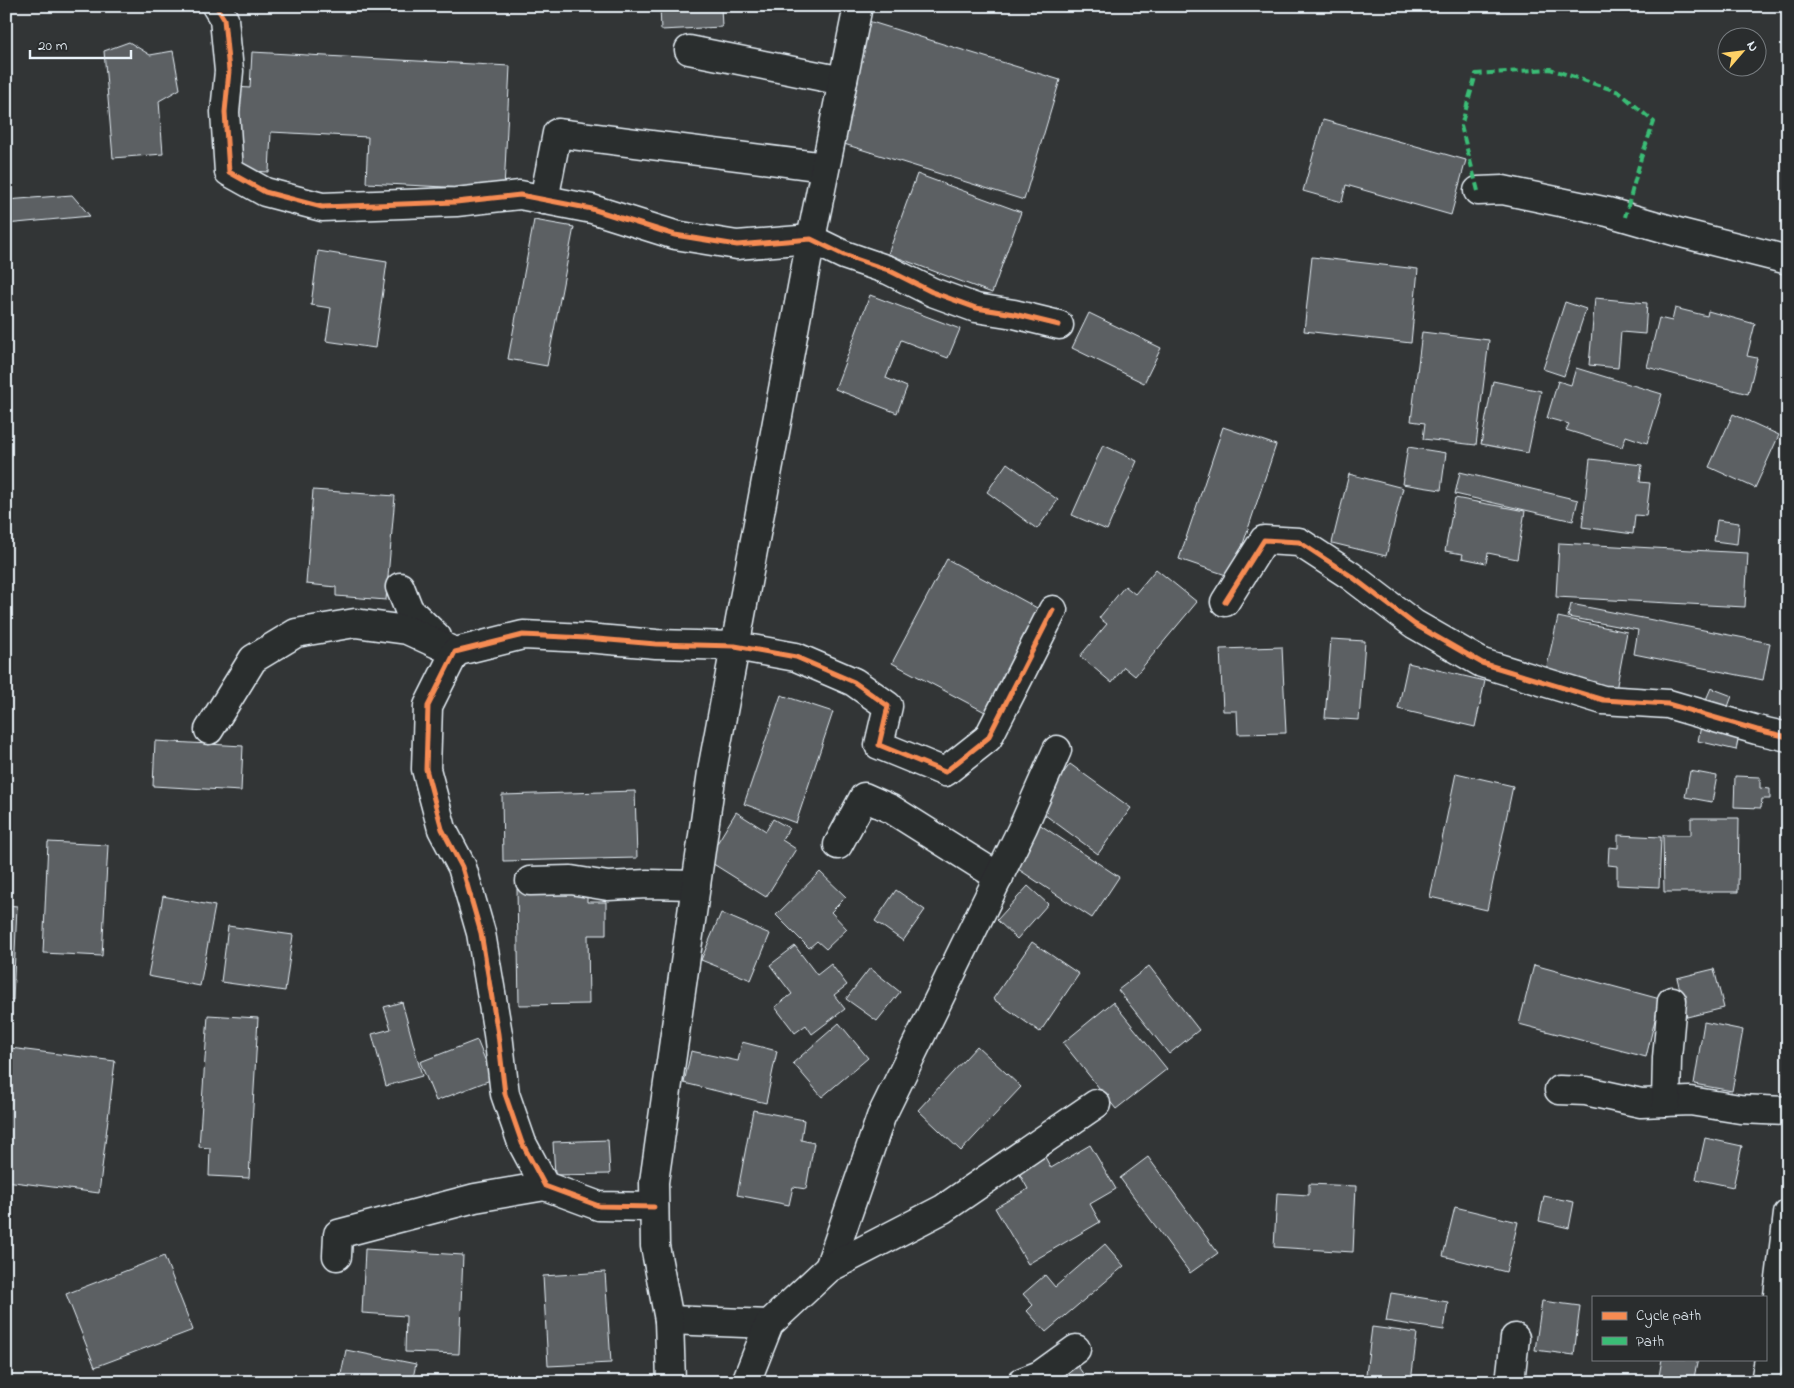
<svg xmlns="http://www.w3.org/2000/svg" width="1794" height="1388" font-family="'Indie Flower',sans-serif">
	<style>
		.building { fill: #5c6063; stroke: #e8f1f8 }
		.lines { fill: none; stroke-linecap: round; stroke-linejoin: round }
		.minor-casing { stroke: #e8f1f8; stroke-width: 31 }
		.major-casing { stroke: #e8f1f8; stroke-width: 31 }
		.minor { stroke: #2a2d2e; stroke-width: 28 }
		.major { stroke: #2a2d2e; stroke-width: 28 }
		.quiet { stroke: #3abd76; stroke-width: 4; stroke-dasharray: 8 4; stroke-linecap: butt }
		.cycleway-casing { stroke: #2a2d2e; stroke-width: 8 }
		.cycleway { stroke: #f68b52; stroke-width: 5 }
	</style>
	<rect width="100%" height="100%" fill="#323536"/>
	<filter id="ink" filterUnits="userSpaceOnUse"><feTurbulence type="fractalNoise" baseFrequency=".02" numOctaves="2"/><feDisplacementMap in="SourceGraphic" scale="10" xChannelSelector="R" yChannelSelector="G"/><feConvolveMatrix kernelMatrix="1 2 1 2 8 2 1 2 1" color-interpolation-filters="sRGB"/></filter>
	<g filter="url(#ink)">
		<!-- building -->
		<g class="building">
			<path d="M128 6H160V11L128 8Z"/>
			<path d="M660 6H721L722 27 661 30Z"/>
			<path d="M865 20 1060 80 1024 200 828 139Z"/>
			<path d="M129 42 150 55 173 51 180 89 159 101 163 154 113 158 104 51Z"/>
			<path d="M252 52 510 66 504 190 366 183 368 137 271 132 269 172 231 170 235 87 250 88Z"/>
			<path d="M1323 120 1466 160 1451 215 1346 185 1342 202 1303 191Z"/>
			<path d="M917 174 1021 212 992 293 888 254Z"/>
			<path d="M72 195 90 216 6 224V200Z"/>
			<path d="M534 220 574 227 547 366 508 359Z"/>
			<path d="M318 251 387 262 375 348 326 341 331 308 311 305Z"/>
			<path d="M1312 257 1418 269 1411 343 1304 331Z"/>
			<path d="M870 295 960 329 948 358 901 340 886 378 907 387 897 413 835 389Z"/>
			<path d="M1595 298 1647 303 1645 334 1621 332 1618 368 1589 365Z"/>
			<path d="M1565 302 1586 309 1564 376 1543 369Z"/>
			<path d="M1675 308 1707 316 1708 311 1755 324 1747 356 1757 358 1748 394 1647 367 1659 318 1672 321Z"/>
			<path d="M1089 313 1161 348 1144 383 1072 348Z"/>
			<path d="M1422 332 1489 340 1476 445 1423 439 1425 423 1411 421Z"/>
			<path d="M1576 368 1662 394 1647 443 1626 436 1622 447 1566 430 1569 424 1547 418 1558 381 1571 385Z"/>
			<path d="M1493 381 1541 391 1528 453 1481 444Z"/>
			<path d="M1733 414 1779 435 1755 488 1709 467Z"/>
			<path d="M1223 427 1276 445 1232 577 1179 559Z"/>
			<path d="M1103 445 1137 461 1107 530 1072 515Z"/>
			<path d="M1408 447 1446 453 1441 490 1402 484Z"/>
			<path d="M1590 459 1642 465 1640 482 1650 483 1646 516 1635 515 1633 534 1582 527Z"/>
			<path d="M1007 463 1058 500 1037 529 987 492Z"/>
			<path d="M1460 472 1578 500 1573 521 1455 494Z"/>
			<path d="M1349 474 1403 488 1386 556 1332 543Z"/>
			<path d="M313 490 395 496 386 600 336 596V587L306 584Z"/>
			<path d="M1455 498 1525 511 1517 559 1488 553 1486 563 1462 558 1463 554 1445 551Z"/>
			<path d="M1717 520 1739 523 1737 544 1714 541Z"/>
			<path d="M1559 543 1748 553 1745 607 1556 597Z"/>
			<path d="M947 559 1039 609 985 712 892 663Z"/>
			<path d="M1156 569 1197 602 1135 676 1124 667 1112 683 1080 656 1107 624 1099 618 1125 586 1135 594Z"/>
			<path d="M1571 604 1770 643 1763 680 1634 654 1638 630 1568 617Z"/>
			<path d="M1558 617 1627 632 1616 690 1545 675Z"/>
			<path d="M1331 639 1365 641 1359 720 1325 718Z"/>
			<path d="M1282 647 1286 733 1238 734 1237 711H1223L1220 649Z"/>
			<path d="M1408 663 1485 681 1475 727 1398 709Z"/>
			<path d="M1711 688 1732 696 1726 712 1704 704Z"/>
			<path d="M781 695 833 712 796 823 744 804Z"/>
			<path d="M1701 726 1739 735 1736 750 1698 741Z"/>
			<path d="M155 741 243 746 241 791 153 786Z"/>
			<path d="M1070 764 1131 808 1098 854 1037 809Z"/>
			<path d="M1690 771 1717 776 1712 802 1685 797Z"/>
			<path d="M1456 773 1513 786 1487 910 1430 897Z"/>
			<path d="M1735 776 1760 777V788L1770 789V799H1762L1761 808 1734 807Z"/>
			<path d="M635 791 637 858 503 861 502 795Z"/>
			<path d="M736 812 766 831 773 819 789 828 782 840 796 849 766 897 707 860Z"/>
			<path d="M1691 818H1739L1738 892H1664L1663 835H1691Z"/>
			<path d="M1039 824 1119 877 1092 918 1012 865Z"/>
			<path d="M1618 835 1661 837 1659 887 1617 885V866L1608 865 1609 847 1618 848Z"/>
			<path d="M48 842 108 845 102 956 43 953Z"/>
			<path d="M820 872 846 897 831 912 847 929 826 949 817 941 809 948 776 915Z"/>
			<path d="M1028 886 1048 904 1017 939 997 920Z"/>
			<path d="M587 888V902H606V935H588L589 1004 519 1005 517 889Z"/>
			<path d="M896 890 925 910 903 941 875 921Z"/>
			<path d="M163 896 215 906 200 986 148 976Z"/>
			<path d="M6 905 17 906 13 1000H6Z"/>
			<path d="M721 913 770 934 751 980 701 960Z"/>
			<path d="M228 926 293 935 285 991 221 982Z"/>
			<path d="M1032 942 1079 974 1040 1032 993 999Z"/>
			<path d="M795 946 817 975 831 964 847 985 834 995 845 1009 812 1034 806 1025 795 1033 775 1007 792 994 770 965Z"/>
			<path d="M1534 965 1660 999 1646 1057 1519 1024Z"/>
			<path d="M1149 966 1199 1030 1169 1054 1118 990Z"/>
			<path d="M870 968 900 992 877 1021 846 999Z"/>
			<path d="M1714 969 1724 1008 1687 1017 1677 978Z"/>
			<path d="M402 1002 422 1076 386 1086 372 1034 391 1029 384 1007Z"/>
			<path d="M1113 1002 1167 1069 1116 1109 1063 1043Z"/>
			<path d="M208 1015 258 1018 249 1178 209 1176 210 1148 199 1147Z"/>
			<path d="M1704 1022 1743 1030 1732 1091 1694 1084Z"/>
			<path d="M839 1023 868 1058 822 1097 793 1063Z"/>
			<path d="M477 1040 493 1079 436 1101 420 1062Z"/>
			<path d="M742 1042 777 1051 766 1103 684 1083 691 1051 738 1061Z"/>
			<path d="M977 1046 1021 1087 961 1151 918 1110Z"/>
			<path d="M10 1048 115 1061 99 1193 6 1181V1077Z"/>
			<path d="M753 1110 804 1120 801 1140 814 1143 806 1189 793 1187 789 1205 737 1195Z"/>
			<path d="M1705 1138 1742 1146 1733 1187 1696 1179Z"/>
			<path d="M608 1140 610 1174 555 1175 553 1142Z"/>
			<path d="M1090 1145 1116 1189 1090 1204 1100 1222 1028 1264 995 1208 1028 1189 1019 1173 1045 1157 1051 1168Z"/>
			<path d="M1148 1157 1218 1253 1190 1273 1120 1178Z"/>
			<path d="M1309 1184 1356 1186 1353 1252 1274 1247 1277 1193 1309 1195Z"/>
			<path d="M1544 1196 1574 1202 1569 1228 1539 1221Z"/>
			<path d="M1455 1207 1518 1222 1506 1272 1443 1256Z"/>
			<path d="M1105 1244 1124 1266 1046 1332 1027 1311 1033 1305 1023 1294 1045 1275 1055 1287Z"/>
			<path d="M365 1249 463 1255 459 1354 405 1352 406 1316 362 1313Z"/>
			<path d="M164 1256 193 1330 95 1367 66 1294Z"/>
			<path d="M605 1272 611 1363 548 1366 543 1276Z"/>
			<path d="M1391 1293 1448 1302 1444 1330 1386 1321Z"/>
			<path d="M1542 1301 1580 1306 1574 1355 1535 1350Z"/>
			<path d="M1372 1327 1417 1333 1411 1382H1365Z"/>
			<path d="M346 1350 416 1364 412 1382H351L340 1379Z"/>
			<path d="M1662 1359H1698L1693 1382H1658Z"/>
			<path d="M1074 1361 1089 1382H1046Z"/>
		</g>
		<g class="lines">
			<defs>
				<g id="minor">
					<path d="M216 6 224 19 229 71 225 112 229 172 265 192 322 207 456 202 520 195 592 209 675 235 737 245 811 239 844 255 888 270 932 292 976 308 1014 314 1059 325"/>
					<path d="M689 50 843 81"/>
					<path d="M1478 191 1503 190 1608 212 1681 233 1788 260"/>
					<path d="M544 200 557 133 825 167"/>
					<path d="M400 587 409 610 437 637"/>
					<path d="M1225 602 1264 540 1299 542 1351 576 1414 624 1482 663 1603 700 1668 704 1757 730 1788 737"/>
					<path d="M209 730 253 659 296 633 355 623 407 630 455 652"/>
					<path d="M838 845 864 797 891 809 999 877"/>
					<path d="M530 881 571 880 608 886 647 884 696 885"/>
					<path d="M1559 1090 1586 1091 1641 1103 1690 1101 1740 1109 1788 1111"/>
					<path d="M1666 1102 1667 1058 1672 1001"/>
					<path d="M654 1207 599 1206 545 1186 522 1143 505 1094 498 1034 481 933 462 867 442 829 426 769 428 706 455 652 523 635 586 638 656 644 735 646 796 657 854 682 888 706 879 745 945 772 988 738 1053 610"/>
					<path d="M337 1256 338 1234 475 1198 545 1186"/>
					<path d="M829 1268 881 1117 1023 827 1057 750"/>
					<path d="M669 1320 769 1324"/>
					<path d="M671 1382 669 1320 655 1246 654 1182 713 765 811 239 858 6"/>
					<path d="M746 1382 769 1324 829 1268 943 1209 1096 1104"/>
					<path d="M1022 1382 1040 1375 1076 1349"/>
					<path d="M1510 1382 1515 1338"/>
				</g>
				<path id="major" d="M1765 1382 1773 1336 1788 1214"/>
			</defs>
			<!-- minor casing -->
			<use href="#minor" class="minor-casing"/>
			<!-- major casing -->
			<use href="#major" class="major-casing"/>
			<!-- minor -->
			<use href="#minor" class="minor"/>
			<!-- major -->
			<use href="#major" class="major"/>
			<!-- quiet -->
			<path class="quiet" d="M1478 191 1461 126 1476 74 1550 69 1619 92 1654 122 1641 158 1625 217"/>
			<defs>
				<g id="cycleway">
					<path d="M216 6 224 19 229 71 225 112 229 172 265 192 322 207 456 202 520 195 592 209 675 235 737 245 811 239 844 255 888 270 932 292 976 308 1014 314 1059 325"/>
					<path d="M1225 602 1264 540 1299 542 1351 576 1414 624 1482 663 1603 700 1668 704 1757 730 1788 737"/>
					<path d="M654 1207 599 1206 545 1186 522 1143 505 1094 498 1034 481 933 462 867 442 829 426 769 428 706 455 652 523 635 586 638 656 644 735 646 796 657 854 682 888 706 879 745 945 772 988 738 1053 610"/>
				</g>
			</defs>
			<!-- cycleway casing -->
			<use href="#cycleway" class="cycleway-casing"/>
			<!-- cycleway -->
			<use href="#cycleway" class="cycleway"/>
		</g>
	</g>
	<!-- margin -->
	<rect width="1794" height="1388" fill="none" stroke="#2a2d2e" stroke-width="25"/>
	<rect x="12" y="12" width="1769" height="1363" fill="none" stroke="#e8f1f8" stroke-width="2" filter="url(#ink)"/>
	<!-- legend -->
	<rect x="1592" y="1296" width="175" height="65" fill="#2a2d2e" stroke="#767b7f"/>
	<rect x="1602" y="1312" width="25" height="8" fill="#f68b52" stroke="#767b7f"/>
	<text x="1636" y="1320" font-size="15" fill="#e8f1f8">Cycle path</text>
	<rect x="1602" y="1337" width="25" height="8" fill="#3abd76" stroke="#767b7f"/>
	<text x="1636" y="1346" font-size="15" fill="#e8f1f8">Path</text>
	<!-- north arrow -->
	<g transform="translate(1742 52) rotate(62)"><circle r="24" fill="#2a2d2e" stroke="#767b7f"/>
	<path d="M0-4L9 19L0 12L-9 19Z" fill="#ffd166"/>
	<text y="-8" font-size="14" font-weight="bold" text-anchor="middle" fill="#e8f1f8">N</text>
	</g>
	<!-- scale -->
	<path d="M30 50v8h101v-8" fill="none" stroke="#e8f1f8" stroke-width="2.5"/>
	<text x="38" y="50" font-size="15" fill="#e8f1f8" stroke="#2a2d2e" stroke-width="4" paint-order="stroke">20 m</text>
</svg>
